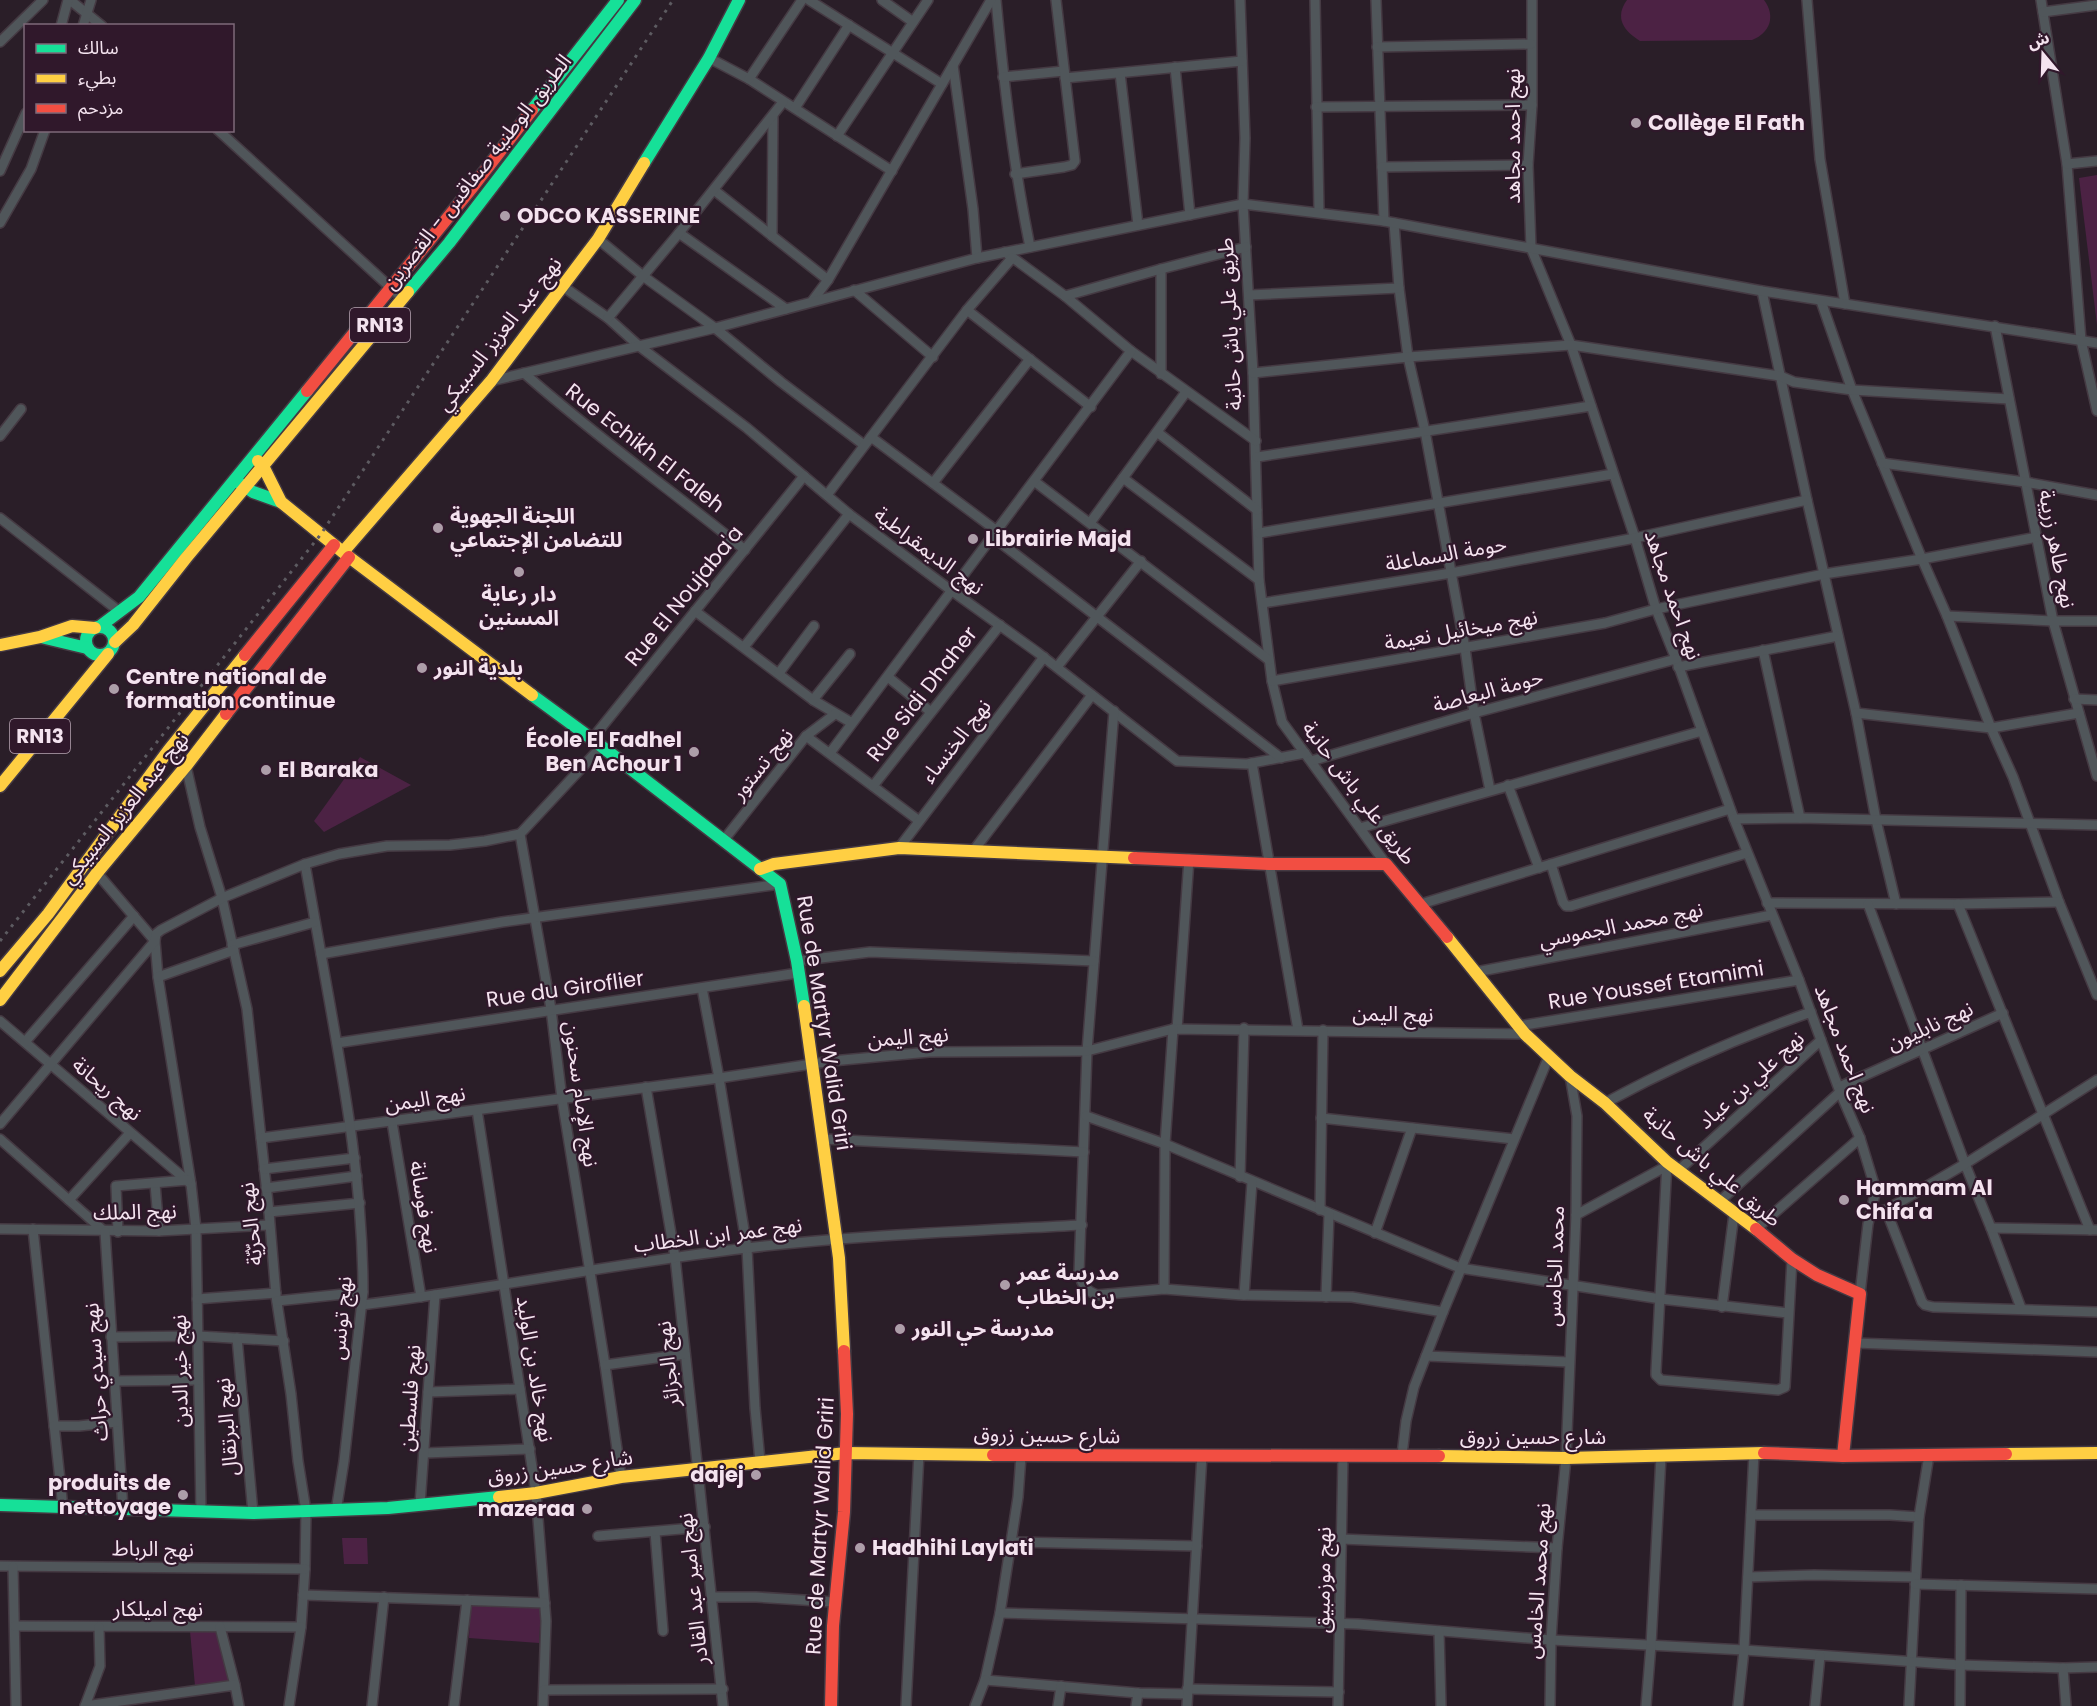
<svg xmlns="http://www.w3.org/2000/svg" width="2097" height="1706" font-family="Poppins,'Noto Sans Arabic',sans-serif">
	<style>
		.green { fill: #4c2244 }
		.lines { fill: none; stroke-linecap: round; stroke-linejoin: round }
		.street-casing { stroke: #453a43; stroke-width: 12 }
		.fast-casing { stroke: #453a43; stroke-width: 15 }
		.slow-casing { stroke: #453a43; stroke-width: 15 }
		.jam-casing { stroke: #453a43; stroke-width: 15 }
		.street { stroke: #50565a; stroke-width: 9 }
		.fast { stroke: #16e098; stroke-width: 12 }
		.slow { stroke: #ffcf43; stroke-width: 12 }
		.jam { stroke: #f24e42; stroke-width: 12 }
		.rail { stroke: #5d5b61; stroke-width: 3; stroke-dasharray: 3 6; stroke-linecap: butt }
		.poi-dot { fill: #ad9ea9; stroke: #30182b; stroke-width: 2 }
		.labels { text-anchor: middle; stroke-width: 4.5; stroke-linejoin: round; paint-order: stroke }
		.shield { fill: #30182b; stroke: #b9a6b4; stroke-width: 1.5 }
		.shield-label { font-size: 20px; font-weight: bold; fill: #f4e3ef }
		.poi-label { font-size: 21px; font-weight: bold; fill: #f4e3ef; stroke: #30182b; text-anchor: start }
		.street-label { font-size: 21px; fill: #f4e3ef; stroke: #30182b }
	</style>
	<rect width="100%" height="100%" fill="#2a1e28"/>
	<!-- green -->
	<g class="green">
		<path d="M1627 0H1764C1776 16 1770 33 1752 40L1640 41C1624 31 1614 18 1627 0Z"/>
		<path d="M2097 175V325L2079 178Z"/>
		<path d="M360 757 411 785 324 832 314 821Z"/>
		<path d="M342 1538H367L368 1564H344Z"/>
		<path d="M471 1604 541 1608 539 1643 469 1638Z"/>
		<path d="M217 1630 231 1680 195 1686 190 1631Z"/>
	</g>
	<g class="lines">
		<defs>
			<g id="street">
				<path d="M70 0 102 26"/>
				<path d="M809 0 942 84"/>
				<path d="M882 0 913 22"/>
				<path d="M996 0C1004 84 1013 163 1030 247"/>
				<path d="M1240 0 1245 138 1243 204 1253 373 1259 580 1272 681 1282 722 1386 864"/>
				<path d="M1315 0 1319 212"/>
				<path d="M1376 0 1384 221"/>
				<path d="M1532 0V105L1528 165 1531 248 1571 345 1635 538 1656 609 1676 659 1734 819 1799 980 1840 1092 1860 1138 1874 1184 1875 1194 1868 1224 1860 1294"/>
				<path d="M1807 0 1820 159 1845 304"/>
				<path d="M2041 0 2067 164 2081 340 2097 411"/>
				<path d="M2043 12 2097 5"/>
				<path d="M61 26 68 0"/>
				<path d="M83 26 91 0"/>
				<path d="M0 42 43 0"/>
				<path d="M1377 47 1531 44"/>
				<path d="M709 58 749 79 892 171"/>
				<path d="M953 65 973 209 977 258"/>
				<path d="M1175 67 1190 215"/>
				<path d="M1120 73 1138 225"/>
				<path d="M1003 77 1064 71"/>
				<path d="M1065 78 1242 61"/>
				<path d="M749 79 802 0"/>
				<path d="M1316 107 1532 105"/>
				<path d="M795 108 849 25"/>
				<path d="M218 130 402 298"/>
				<path d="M837 136 928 0"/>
				<path d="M2067 164 2097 161"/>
				<path d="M1382 167 1528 165"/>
				<path d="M0 171 26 113"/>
				<path d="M1015 174 1064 167 1072 165 1075 161 1056 0"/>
				<path d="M714 190 828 280"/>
				<path d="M0 223 31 169 45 130"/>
				<path d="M1394 223 1399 288 1408 357 1425 431 1465 648 1474 713 1490 790"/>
				<path d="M679 233 786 309"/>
				<path d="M772 236 773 116"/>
				<path d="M598 239 643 276 715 328 781 382 864 445"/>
				<path d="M1005 252 1065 296 1131 351 1256 441"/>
				<path d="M1161 269V374"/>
				<path d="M561 285 608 318 639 346 747 428 849 514 952 591 1037 652 1177 761 1247 764 1305 753"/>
				<path d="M854 290 933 357"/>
				<path d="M1762 291 1807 500 1856 713 1876 820 1896 904"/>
				<path d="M1249 295 1399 288"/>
				<path d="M1065 296 1161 269 1246 247"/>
				<path d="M813 300 828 280 991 0"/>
				<path d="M1821 301 1852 390 1922 559 1947 616 1991 728 2013 777 2059 902 2097 995"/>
				<path d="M967 310 1091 407"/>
				<path d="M608 318 679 233 783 102"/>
				<path d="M1995 326 2053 621 2097 776"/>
				<path d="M524 373C595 436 672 491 745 550"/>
				<path d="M1253 373 1408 357 1571 345 1780 376 1794 382 1852 390 2009 399"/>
				<path d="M491 381 715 328 977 258 1243 204 1384 221 1762 291 2097 343"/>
				<path d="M1157 432 1257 510"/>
				<path d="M0 436 21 409"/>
				<path d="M871 437 997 531"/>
				<path d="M1257 457 1591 406"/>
				<path d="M1882 463 2025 482 2097 495"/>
				<path d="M1123 478 1259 580"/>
				<path d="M1034 481 1269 660"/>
				<path d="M933 483 1030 359"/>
				<path d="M827 495 967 310 1012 258"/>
				<path d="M0 518 120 612"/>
				<path d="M1090 523 1186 392"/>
				<path d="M1259 533 1613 474"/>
				<path d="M993 537 1281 758"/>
				<path d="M1263 603 1451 573 1635 538 1807 500"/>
				<path d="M695 611 813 700 852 723"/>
				<path d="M1947 616 2053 621H2097"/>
				<path d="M744 647 849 514"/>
				<path d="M1763 650 1800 818"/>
				<path d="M1057 667 1141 561"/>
				<path d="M1678 667 1838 636"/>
				<path d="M779 673 814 626"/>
				<path d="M888 677 931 712"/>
				<path d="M1272 681 1605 623 1656 609 1824 574 1922 559 2037 537"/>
				<path d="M2074 699 2097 700"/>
				<path d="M813 700 850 654"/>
				<path d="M1114 711 1087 1051 1079 1273C1082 1285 1085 1290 1097 1295L1164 1289 1242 1295 1352 1297 1443 1312"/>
				<path d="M1856 713 1991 728 2079 713"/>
				<path d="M806 736 918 820"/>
				<path d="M592 739 804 476"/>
				<path d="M601 747 520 834 551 1009 562 1099 605 1365 621 1477"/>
				<path d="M168 751 186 766 200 827 222 898 247 1009 269 1212 276 1296 291 1394 298 1461 306 1511 305 1569 301 1627 289 1706"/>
				<path d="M830 753 1131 351"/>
				<path d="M1311 761 1474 713 1676 659"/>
				<path d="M1252 763 1298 1030"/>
				<path d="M1508 785 1539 868"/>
				<path d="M873 786 1000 625"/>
				<path d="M1734 819 1800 818 2097 825"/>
				<path d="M1360 828 1702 731"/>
				<path d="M723 841 806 736 835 714"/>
				<path d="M899 848 1044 657"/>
				<path d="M974 850 1092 695"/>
				<path d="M305 864 321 954"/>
				<path d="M1551 864 1563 902 1566 906H1571L1747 853"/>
				<path d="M97 873 155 941 158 977 191 1184 196 1229 201 1512"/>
				<path d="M1767 903 1958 904 2059 902"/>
				<path d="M1421 904 1730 809"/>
				<path d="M1868 904 1965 1164 1991 1228 2021 1308"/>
				<path d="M1958 904 2090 1230"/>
				<path d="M232 945 315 922"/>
				<path d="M797 961 870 952 1094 961"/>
				<path d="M1476 972 1772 915"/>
				<path d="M158 977 234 950"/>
				<path d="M702 988 719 1078 747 1248 755 1408 760 1461"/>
				<path d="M0 1021 191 1184"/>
				<path d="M1519 1026 1799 980"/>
				<path d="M1177 1029 1189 859"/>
				<path d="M25 1042 134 916"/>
				<path d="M337 1043 798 973"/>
				<path d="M646 1087 675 1257 723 1706"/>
				<path d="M1839 1087 2003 1013"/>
				<path d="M1605 1103C1671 1067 1740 1037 1811 1012"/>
				<path d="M477 1110 536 1493 546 1621 543 1706"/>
				<path d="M1086 1116 1165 1144 1460 1268 1661 1299 1788 1313"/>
				<path d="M1321 1118 1514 1139"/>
				<path d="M392 1122 421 1297"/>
				<path d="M0 1124 155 941 156 934 161 930 222 898 305 864 339 854 387 846 450 845 485 841 520 834"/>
				<path d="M261 1138 719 1078 832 1061 929 1052 1087 1051 1173 1029 1525 1034"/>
				<path d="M0 1139 105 1232"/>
				<path d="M824 1139 1084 1152"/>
				<path d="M1667 1162 1656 1371V1375L1661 1380 1778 1390 1785 1387 1792 1259"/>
				<path d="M264 1169 355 1158"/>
				<path d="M1679 1170 1821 1040"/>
				<path d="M1240 1177 1244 1028"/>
				<path d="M155 1184 159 1231"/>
				<path d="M266 1188 357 1176"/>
				<path d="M69 1200 130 1133"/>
				<path d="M1719 1202 1840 1092"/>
				<path d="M1320 1210 1323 1030"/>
				<path d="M1886 1210 1922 1302 1925 1305 1933 1307 2097 1312"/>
				<path d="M269 1212 360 1203"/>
				<path d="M1871 1213 1886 1210 1965 1164 2097 1080"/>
				<path d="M1576 1215 1665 1167"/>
				<path d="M1991 1228 2097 1230"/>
				<path d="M0 1229 159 1231 269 1225"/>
				<path d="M33 1229 63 1508"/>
				<path d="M1756 1229 1860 1138"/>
				<path d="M105 1232 123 1509"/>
				<path d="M118 1232 116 1186 188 1180"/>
				<path d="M1375 1233 1412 1128"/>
				<path d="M1164 1289 1165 1144 1173 1029"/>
				<path d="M1244 1295 1252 1182"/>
				<path d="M1326 1297 1329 1214"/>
				<path d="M197 1299 276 1293"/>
				<path d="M277 1301 363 1292"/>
				<path d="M361 1305C490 1289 618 1263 747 1248 859 1235 970 1231 1082 1225"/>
				<path d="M1722 1307 1734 1214"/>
				<path d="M111 1337 198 1336 284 1341"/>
				<path d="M237 1338 253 1513"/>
				<path d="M1855 1343 2097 1352"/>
				<path d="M1426 1356 1569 1362"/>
				<path d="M605 1365 685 1354"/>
				<path d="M114 1381 198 1380"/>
				<path d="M428 1392 520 1389"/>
				<path d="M54 1426H79L117 1422"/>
				<path d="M425 1453 530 1449"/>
				<path d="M1402 1455 1406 1421 1414 1387 1443 1312 1549 1056"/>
				<path d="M1021 1456 1018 1497 1000 1613 985 1680 1138 1693 1187 1694"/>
				<path d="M420 1504 435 1295"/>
				<path d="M336 1511 344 1461 363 1292C363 1176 341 1068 321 954L502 922 780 884"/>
				<path d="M1751 1515H1890L1919 1517 1909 1706"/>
				<path d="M1919 1517 1929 1455"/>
				<path d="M655 1532 663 1631"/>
				<path d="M598 1536 705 1527"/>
				<path d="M1341 1539 1557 1548"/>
				<path d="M1011 1542 1197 1546"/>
				<path d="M0 1566 305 1569"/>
				<path d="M13 1567 16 1706"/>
				<path d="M1748 1577 1814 1575 1915 1577"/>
				<path d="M1915 1584 2097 1589"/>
				<path d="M303 1595 545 1603"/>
				<path d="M712 1597H756L834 1602"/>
				<path d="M1000 1613 1358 1624 1551 1640 1744 1650 1960 1665 2063 1668 2097 1667"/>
				<path d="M15 1626 301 1627"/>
				<path d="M220 1627 235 1685"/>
				<path d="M1439 1631 1441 1706"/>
				<path d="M2063 1668 2066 1706"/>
				<path d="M1187 1689 1339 1692"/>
				<path d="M544 1690 723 1689"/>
				<path d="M85 1706 235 1685 239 1706"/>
				<path d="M85 1706 100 1666 99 1627"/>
				<path d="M372 1706 384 1597"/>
				<path d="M454 1706 467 1600"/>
				<path d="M906 1706 919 1453"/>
				<path d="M975 1706 985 1680"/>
				<path d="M1058 1706 1061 1686"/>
				<path d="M1136 1706 1138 1693"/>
				<path d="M1187 1706 1202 1455"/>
				<path d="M1338 1706 1343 1456"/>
				<path d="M1550 1706 1551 1640 1557 1548 1566 1458 1576 1215 1577 1116 1570 1076"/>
				<path d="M1646 1706 1651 1645 1661 1456"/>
				<path d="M1738 1706 1744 1650 1754 1453"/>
				<path d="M1815 1706 1820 1656"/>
				<path d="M1960 1706 1961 1585"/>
			</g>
			<g id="fast">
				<path d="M532 110 618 0"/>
				<path d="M644 163 709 58 739 0"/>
				<path d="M408 292 449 243 635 0"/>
				<path d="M239 483 253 492 281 502"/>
				<circle cx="100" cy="641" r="14"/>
				<path d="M99 627 139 597 307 391"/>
				<path d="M41 637 87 648"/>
				<path d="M532 695 592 739 780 884 797 961 804 1006"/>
				<path d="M0 1505 253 1513 388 1508 499 1497"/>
			</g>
			<g id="slow">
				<path d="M258 461 263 466 281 502 349 557 532 695"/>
				<path d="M343 552 491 381 598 239 644 163"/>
				<path d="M115 642 133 625 186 558 408 292"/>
				<path d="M0 645 40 637 72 626 95 628"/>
				<path d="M0 786 108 654"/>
				<path d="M760 869 774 864 899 848 1134 858"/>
				<path d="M1447 937 1525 1034 1570 1076 1605 1103 1667 1162 1756 1229"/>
				<path d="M0 971 48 914 168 751 245 655"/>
				<path d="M0 1000 97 873 186 766 226 714"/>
				<path d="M804 1006 839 1258 844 1351"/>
				<path d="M2006 1454 2097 1453"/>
				<path d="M1439 1456 1566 1458 1764 1453"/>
				<path d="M499 1497 536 1493 621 1477 846 1453 993 1455"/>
			</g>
			<g id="jam">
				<path d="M307 391 471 189 532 110"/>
				<path d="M245 655 334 545"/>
				<path d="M226 714 349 557"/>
				<path d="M1134 858 1269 864H1386L1447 937"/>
				<path d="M1756 1229 1792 1259 1817 1275 1860 1294 1843 1456"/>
				<path d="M1764 1453 1843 1456 2006 1454"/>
				<path d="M993 1455 1439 1456"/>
				<path d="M831 1706 833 1626 844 1512 847 1414 844 1351"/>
			</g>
		</defs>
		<!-- street casing -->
		<use href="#street" class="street-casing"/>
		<!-- fast casing -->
		<use href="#fast" class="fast-casing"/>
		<!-- slow casing -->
		<use href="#slow" class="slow-casing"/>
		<!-- jam casing -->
		<use href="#jam" class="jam-casing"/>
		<!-- street -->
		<use href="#street" class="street"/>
		<!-- fast -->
		<use href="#fast" class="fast"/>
		<!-- slow -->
		<use href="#slow" class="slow"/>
		<!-- jam -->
		<use href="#jam" class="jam"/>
		<!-- rail -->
		<path class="rail" d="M0 941 321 534 673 0"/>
	</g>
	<!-- markers -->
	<g class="poi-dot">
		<circle cx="1636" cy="123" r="6"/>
		<circle cx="505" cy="216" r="6"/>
		<circle cx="438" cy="528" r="6"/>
		<circle cx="973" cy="539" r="6"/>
		<circle cx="519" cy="572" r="6"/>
		<circle cx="422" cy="668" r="6"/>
		<circle cx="114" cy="689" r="6"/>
		<circle cx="694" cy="752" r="6"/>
		<circle cx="266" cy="770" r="6"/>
		<circle cx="1844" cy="1200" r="6"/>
		<circle cx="1005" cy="1285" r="6"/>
		<circle cx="900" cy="1329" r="6"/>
		<circle cx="756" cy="1475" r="6"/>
		<circle cx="183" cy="1495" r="6"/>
		<circle cx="587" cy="1509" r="6"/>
		<circle cx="860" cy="1548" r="6"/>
	</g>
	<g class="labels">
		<!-- shield labels -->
		<g class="shield">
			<rect x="350" y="308" width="60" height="34" rx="4.5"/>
			<rect x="10" y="719" width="60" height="34" rx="4.5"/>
		</g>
		<g class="shield-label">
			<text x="380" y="332">RN13</text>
			<text x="40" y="743">RN13</text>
		</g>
		<!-- poi labels -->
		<g class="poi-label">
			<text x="1648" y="130">Collège El Fath</text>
			<text x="517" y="223">ODCO KASSERINE</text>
			<text x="450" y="523">اللجنة الجهوية<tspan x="450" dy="24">للتضامن الإجتماعي</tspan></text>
			<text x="985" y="546">Librairie Majd</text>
			<text x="519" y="601" text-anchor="middle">دار رعاية<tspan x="519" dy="24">المسنين</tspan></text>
			<text x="434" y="675">بلدية النور</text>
			<text x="126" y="684">Centre national de<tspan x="126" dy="24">formation continue</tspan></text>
			<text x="682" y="747" text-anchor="end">École El Fadhel<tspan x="682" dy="24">Ben Achour 1</tspan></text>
			<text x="278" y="777">El Baraka</text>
			<text x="1856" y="1195">Hammam Al<tspan x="1856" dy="24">Chifa'a</tspan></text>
			<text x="1017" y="1280">مدرسة عمر<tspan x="1017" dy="24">بن الخطاب</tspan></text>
			<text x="912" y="1336">مدرسة حي النور</text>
			<text x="744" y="1482" text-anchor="end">dajej</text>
			<text x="171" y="1490" text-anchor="end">produits de<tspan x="171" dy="24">nettoyage</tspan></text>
			<text x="575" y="1516" text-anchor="end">mazeraa</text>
			<text x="872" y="1555">Hadhihi Laylati</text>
		</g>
		<!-- street labels -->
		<g class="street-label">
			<text transform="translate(1513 136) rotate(-90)" y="7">نهج احمد مجاهد</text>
			<text transform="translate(477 172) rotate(-52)" y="7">الطريق الوطنية صفاقس - القصرين</text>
			<text transform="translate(1230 324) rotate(-93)" y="7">طريق علي باش حانبة</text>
			<text transform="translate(499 334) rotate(-52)" y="7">نهج عبد العزيز السبيكي</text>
			<text transform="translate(645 448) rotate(38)" y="7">Rue Echikh El Faleh</text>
			<text transform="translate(2057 549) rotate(79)" y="7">نهج طاهر زريبة</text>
			<text transform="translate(929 551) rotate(37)" y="7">نهج الديمقراطية</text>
			<text transform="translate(1446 554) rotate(-10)" y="7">حومة السماعلة</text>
			<text transform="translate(1673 595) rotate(71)" y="7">نهج احمد مجاهد</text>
			<text transform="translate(684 596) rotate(-51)" y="7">Rue El Noujaba'a</text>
			<text transform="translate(1461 630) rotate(-10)" y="7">نهج ميخائيل نعيمة</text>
			<text transform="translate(1488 691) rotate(-15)" y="7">حومة البعاصة</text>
			<text transform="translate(922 694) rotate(-52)" y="7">Rue Sidi Dhaher</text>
			<text transform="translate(956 741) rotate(-52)" y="7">نهج الخنساء</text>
			<text transform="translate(762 764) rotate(-51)" y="7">نهج تستور</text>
			<text transform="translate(1359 793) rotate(53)" y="7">طريق علي باش حانبة</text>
			<text transform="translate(125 808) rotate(-51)" y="7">نهج عبد العزيز السبيكي</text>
			<text transform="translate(1621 925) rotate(-11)" y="7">نهج محمد الجموسي</text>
			<text transform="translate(1656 985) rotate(-9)" y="7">Rue Youssef Etamimi</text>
			<text transform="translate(565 989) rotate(-8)" y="7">Rue du Giroflier</text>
			<text transform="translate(1393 1014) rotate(1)" y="7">نهج اليمن</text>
			<text transform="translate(824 1023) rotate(81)" y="7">Rue de Martyr Walid Griri</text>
			<text transform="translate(1930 1026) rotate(-24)" y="7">نهج نابليون</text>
			<text transform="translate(908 1037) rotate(-4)" y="7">نهج اليمن</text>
			<text transform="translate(1845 1049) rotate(69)" y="7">نهج احمد مجاهد</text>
			<text transform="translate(1751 1080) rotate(-42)" y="7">نهج علي بن عياد</text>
			<text transform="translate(107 1089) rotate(41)" y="7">نهج ريحانة</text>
			<text transform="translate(581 1094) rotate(82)" y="7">نهج الإمام سحنون</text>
			<text transform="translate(425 1099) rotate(-8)" y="7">نهج اليمن</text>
			<text transform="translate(1712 1167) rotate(40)" y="7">طريق علي باش حانبة</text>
			<text transform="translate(424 1207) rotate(81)" y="7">نهج فوسانة</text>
			<text transform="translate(135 1212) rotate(-1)" y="7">نهج الملك</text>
			<text transform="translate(251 1224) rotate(-96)" y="7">نهج الحرّيّة</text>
			<text transform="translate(718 1235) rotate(-7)" y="7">نهج عمر ابن الخطاب</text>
			<text transform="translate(1555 1266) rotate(-88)" y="7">محمد الخامس</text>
			<text transform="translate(341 1318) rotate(-85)" y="7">نهج تونس</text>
			<text transform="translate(668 1364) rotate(-96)" y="7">نهج الجزائر</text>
			<text transform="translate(535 1369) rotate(81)" y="7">نهج خالد بن الوليد</text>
			<text transform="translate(180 1371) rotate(-91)" y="7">نهج خير الدين</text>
			<text transform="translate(96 1372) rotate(-94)" y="7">نهج سيدي حراث</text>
			<text transform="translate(410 1398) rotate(-86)" y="7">نهج فلسطين</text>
			<text transform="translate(227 1427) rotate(-95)" y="7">نهج البرتقال</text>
			<text transform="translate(1047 1435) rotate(1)" y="7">شارع حسين زروق</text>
			<text x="1533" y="1444">شارع حسين زروق</text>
			<text transform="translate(560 1467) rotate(-8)" y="7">شارع حسين زروق</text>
			<text transform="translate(820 1526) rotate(-87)" y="7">Rue de Martyr Walid Griri</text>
			<text transform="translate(153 1549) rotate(1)" y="7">نهج الرباط</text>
			<text transform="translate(1323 1580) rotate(-89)" y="7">نهج موزمبيق</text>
			<text transform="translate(1538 1581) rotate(-86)" y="7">نهج محمد الخامس</text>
			<text transform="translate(693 1589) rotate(-96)" y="7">نهج امير عبد القادر</text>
			<text x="158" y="1616">نهج اميلكار</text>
		</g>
	</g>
	<!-- legend -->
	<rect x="24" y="24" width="210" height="108" fill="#30182b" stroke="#7e6979" stroke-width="1.5"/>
	<rect x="36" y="44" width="30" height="9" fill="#16e098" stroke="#7e6979" stroke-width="1.5"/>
	<text x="78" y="54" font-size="18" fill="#f4e3ef">سالك</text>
	<rect x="36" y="74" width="30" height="9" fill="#ffcf43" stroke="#7e6979" stroke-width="1.5"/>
	<text x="78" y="84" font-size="18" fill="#f4e3ef">بطيء</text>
	<rect x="36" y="104" width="30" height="9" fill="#f24e42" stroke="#7e6979" stroke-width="1.5"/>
	<text x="78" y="114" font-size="18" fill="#f4e3ef">مزدحم</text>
	<!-- north arrow -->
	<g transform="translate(2043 54) rotate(341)" stroke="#30182b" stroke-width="4.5" paint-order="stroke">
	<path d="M0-4.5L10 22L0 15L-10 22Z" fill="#f4e3ef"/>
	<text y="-9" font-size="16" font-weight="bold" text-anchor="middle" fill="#f4e3ef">ش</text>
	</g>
</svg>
